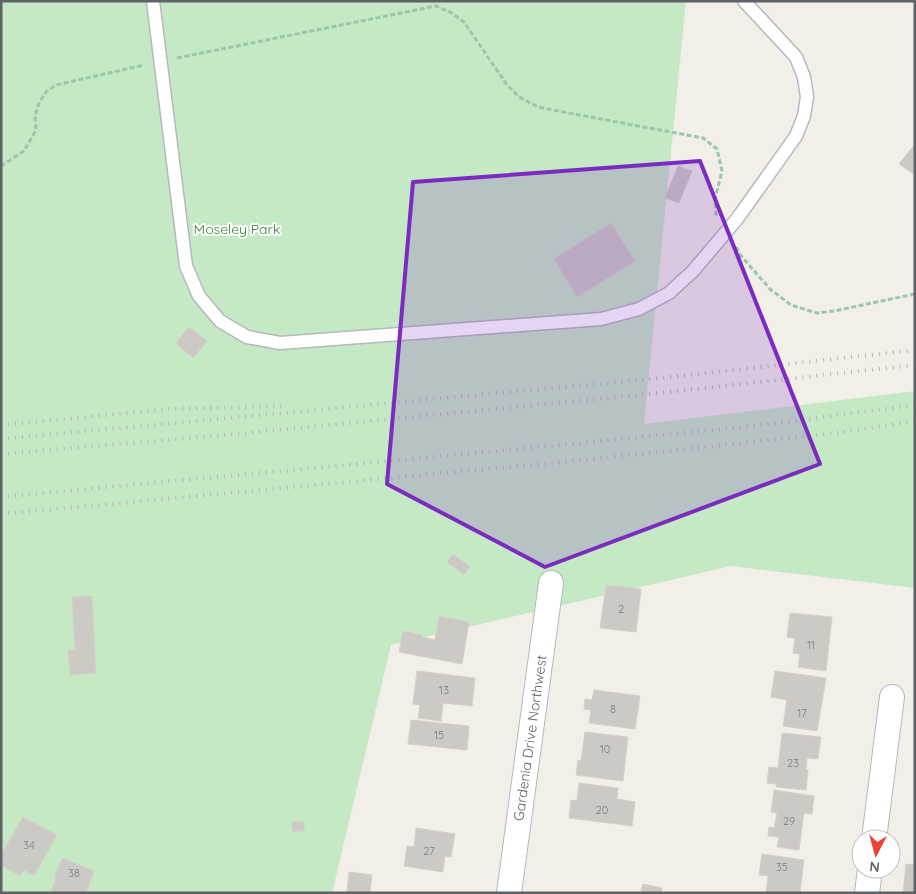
<svg xmlns="http://www.w3.org/2000/svg" width="916" height="894" font-family="Quicksand,sans-serif">
	<style>
		.green { fill: #c5e8c5 }
		.building { fill: #cccac5; stroke: #d6d1c6 }
		.lines { fill: none; stroke-linecap: round; stroke-linejoin: round }
		.lane-casing { stroke: #b5b8bc; stroke-width: 15 }
		.street-casing { stroke: #b5b8bc; stroke-width: 26 }
		.path { stroke: #9cc7a9; stroke-width: 3; stroke-dasharray: 5 2.5; stroke-linecap: butt }
		.lane { stroke: #fff; stroke-width: 12 }
		.street { stroke: #fff; stroke-width: 24 }
		.rail { stroke: #b6b7b8; stroke-width: 4; stroke-dasharray: 1 6; stroke-linecap: butt }
		.marked { fill: #7b2cbf; fill-opacity: 0.2; stroke: #7b2cbf; stroke-width: 4; stroke-linejoin: round }
		.labels { text-anchor: middle; stroke-width: 4; stroke-linejoin: round; paint-order: stroke }
		.number-label { font-size: 11px; fill: #7a7d7f }
		.park-label { font-size: 14px; fill: #348238; stroke: #fff }
		.street-label { font-size: 14px; fill: #5f6368; stroke: #fff }
	</style>
	<rect width="100%" height="100%" fill="#f1efe8"/>
	<!-- green -->
	<path class="green" d="M1 1H686L644 424 915 391V588L731 566 391 645 332 893H1Z"/>
	<!-- building -->
	<g class="building">
		<path d="M915 144V175L899 164Z"/>
		<path d="M678 166 692 171 679 203 665 198Z"/>
		<path d="M611 223 635 261 577 297 554 259Z"/>
		<path d="M189 327 207 341 193 358 176 343Z"/>
		<path d="M453 554 470 567 464 575 447 562Z"/>
		<path d="M606 585 641 589 636 632 600 628Z"/>
		<path d="M92 596 96 673 70 675 68 650H75L72 597Z"/>
		<path d="M790 613 832 617 826 671 798 667 800 654 793 653 795 638 787 637Z"/>
		<path d="M439 616 469 622 462 664 399 652 403 631 422 635V637L435 640Z"/>
		<path d="M417 671 475 678 472 706 443 703 441 721 418 718 420 705 413 704Z"/>
		<path d="M775 671 826 678 817 731 783 726 787 700 771 697Z"/>
		<path d="M594 690 640 696 635 729 589 723 591 710 584 709 585 699 592 700Z"/>
		<path d="M411 720 469 726 467 750 408 744Z"/>
		<path d="M585 732 628 737 623 781 576 775 578 760 581 761Z"/>
		<path d="M782 733 821 737 818 759 807 758 806 769 808 770 806 790 776 787V784L767 783 769 767 778 768Z"/>
		<path d="M579 783 618 788 617 799 635 802 632 826 569 818 571 800 577 801Z"/>
		<path d="M774 790 814 796 812 814 804 813 799 850 777 847 779 837 768 836 769 827 774 828 777 813 771 812Z"/>
		<path d="M23 817 57 835 34 876 24 870 20 876 1 865V855Z"/>
		<path d="M292 821 304 822V832L292 831Z"/>
		<path d="M416 828 455 834 451 857 445 856 443 872 404 866 407 846 414 847Z"/>
		<path d="M762 854 804 860 800 893H766L768 876 759 875Z"/>
		<path d="M62 858 94 871 86 893H55L51 891 56 878 55 876Z"/>
		<path d="M906 864 915 865V893H903Z"/>
		<path d="M349 872 372 875 370 893 347 892Z"/>
		<path d="M643 884 662 888 661 893H649L641 891Z"/>
	</g>
	<g class="lines">
		<defs>
			<path id="lane" d="M153 1 186 266 199 296 220 321 247 337 280 343 601 319 639 309 669 293 693 271 737 219 796 136 804 116 807 97 804 77 796 57 744 1"/>
			<g id="street">
				<path d="M874 839 892 697"/>
				<path d="M509 893 551 583"/>
				<path d="M867 893 870 869"/>
			</g>
		</defs>
		<!-- lane casing -->
		<use href="#lane" class="lane-casing"/>
		<!-- street casing -->
		<use href="#street" class="street-casing"/>
		<!-- path -->
		<g class="path">
			<path d="M177 58 436 6 450 12 464 22 507 85 519 97 538 107 558 111 703 138 717 149 722 171 715 199 716 216"/>
			<path d="M1 166 24 151 36 130 35 116 39 103 46 92 56 85 144 65"/>
			<path d="M736 247 742 257 770 289 791 305 817 313 834 311 915 294"/>
		</g>
		<!-- lane -->
		<use href="#lane" class="lane"/>
		<!-- street -->
		<use href="#street" class="street"/>
		<!-- rail -->
		<g class="rail">
			<path d="M1 425 172 409 285 406"/>
			<path d="M1 439 662 378 915 350"/>
			<path d="M1 454 247 433 650 394 915 365"/>
			<path d="M1 497 572 444 754 426 915 405"/>
			<path d="M1 514 574 461 836 433 915 421"/>
		</g>
	</g>
	<!-- marked area -->
	<path class="marked" d="M700 161 820 464 545 567 387 484 413 182Z"/>
	<g class="labels">
		<!-- number labels -->
		<g class="number-label">
			<text x="621" y="613">2</text>
			<text x="811" y="649">11</text>
			<text x="444" y="694">13</text>
			<text x="613" y="713">8</text>
			<text x="802" y="717">17</text>
			<text x="439" y="739">15</text>
			<text x="605" y="753">10</text>
			<text x="793" y="767">23</text>
			<text x="602" y="814">20</text>
			<text x="789" y="825">29</text>
			<text x="29" y="849">34</text>
			<text x="429" y="855">27</text>
			<text x="782" y="871">35</text>
			<text x="74" y="877">38</text>
		</g>
		<!-- park labels -->
		<g class="park-label">
			<text x="237" y="234">Moseley Park</text>
		</g>
		<!-- street labels -->
		<g class="street-label">
			<text transform="translate(530 738) rotate(-82)" y="5">Gardenia Drive Northwest</text>
		</g>
	</g>
	<!-- border -->
	<rect width="916" height="894" fill="none" stroke="#5f6368" stroke-width="5"/>
	<!-- north arrow -->
	<g transform="translate(876 854) rotate(186)"><circle r="24" fill="#ffffff" stroke="#bfc1c3"/>
	<path d="M0-4L9 19L0 12L-9 19Z" fill="#ea4335"/>
	<text y="-8" font-size="14" font-weight="bold" text-anchor="middle" fill="#5f6368">N</text>
	</g>
</svg>
